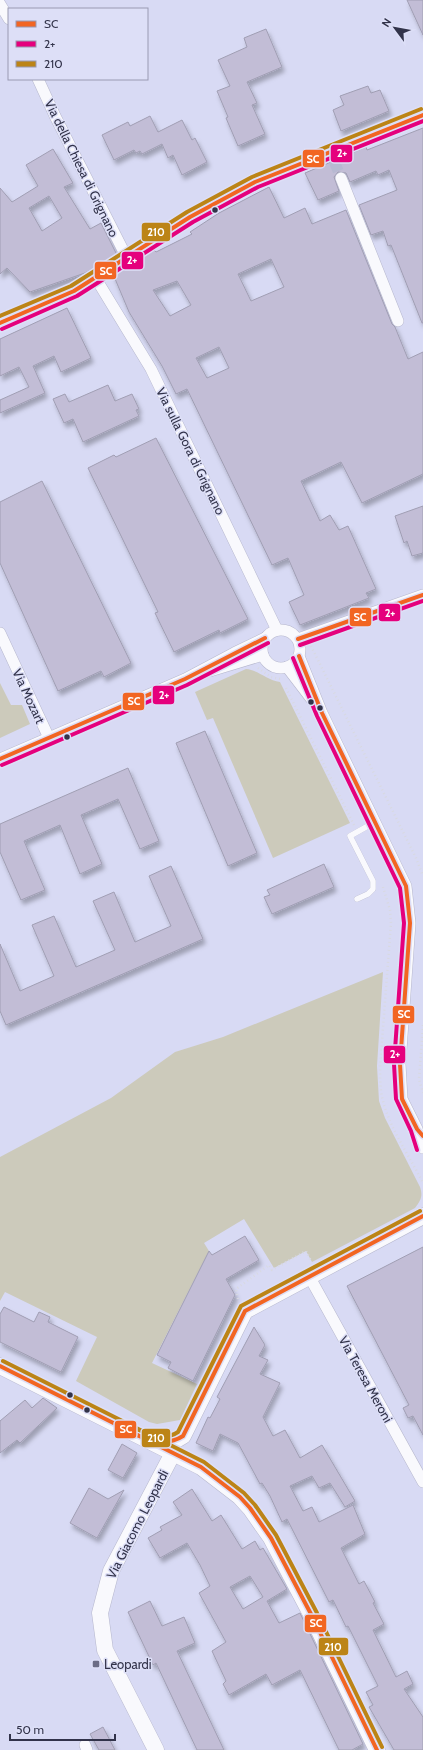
<svg xmlns="http://www.w3.org/2000/svg" width="423" height="1750" font-family="Cabin,sans-serif">
	<style>
		.green { fill: #cccabb }
		.building { fill: #c2bdd6; stroke: #a09eb3; fill-rule: evenodd; filter: url(#shadow) }
		.lines { fill: none; stroke-linecap: round; stroke-linejoin: round }
		.street-tunnel { stroke: #b7b9d2; stroke-width: 11; stroke-dasharray: 11 5.5; stroke-linecap: butt }
		.lane-casing { stroke: #b7b8ce; stroke-width: 6 }
		.street-casing { stroke: #b7b8ce; stroke-width: 12 }
		.secondary-casing { stroke: #b7b8ce; stroke-width: 17 }
		.path { stroke: #d8d9e1; stroke-width: 2.5; stroke-dasharray: 1 3; stroke-linecap: butt }
		.lane { stroke: #f9f9fd; stroke-width: 5.5 }
		.street { stroke: #f9f9fd; stroke-width: 11 }
		.secondary { stroke: #f9f9fd; stroke-width: 16 }
		.bus-1-casing { stroke: #dddff7; stroke-width: 7 }
		.bus-2-casing { stroke: #dddff7; stroke-width: 7 }
		.bus-3-casing { stroke: #dddff7; stroke-width: 7 }
		.bus-1 { stroke: #f26522; stroke-width: 4 }
		.bus-2 { stroke: #e5007d; stroke-width: 4 }
		.bus-3 { stroke: #bc8416; stroke-width: 4 }
		.bus-dot { fill: #32334a; stroke: #dddff7; stroke-width: 1.5 }
		.poi-dot { fill: #6c6d86; stroke: #dddff7; stroke-width: 1.5 }
		.labels { text-anchor: middle; stroke-width: 3; stroke-linejoin: round; paint-order: stroke }
		.street-label { font-size: 13px; fill: #32334a; stroke: #dddff7 }
		.poi-label { font-size: 13px; fill: #32334a; stroke: #dddff7; text-anchor: start }
		.line-badge { stroke: #dddff7; stroke-width: 1.5 }
		.badge-label { font-size: 11px; text-anchor: middle; font-weight: bold; fill: #fff }
	</style>
	<defs>
		<filter id="shadow"><feDropShadow dx="2.5" dy="4.5" stdDeviation="2" flood-color="#0004"/></filter>
	</defs>
	<rect width="100%" height="100%" fill="#d8daf4"/>
	<!-- green -->
	<g class="green">
		<path d="M246 669C258 670 267 680 280 682L350 823 273 858 213 718 207 720 195 692Z"/>
		<path d="M0 683 11 705H22L30 724 0 738Z"/>
		<path d="M383 972 377 1066 379 1101 385 1118 420 1187C423 1196 421 1200 415 1208L312 1262 306 1251 274 1268 244 1219 204 1243 209 1251 152 1363 197 1384 180 1420 157 1424 149 1422 76 1381 97 1337 5 1292 0 1301V1157L111 1098 175 1052 223 1037Z"/>
	</g>
	<!-- building -->
	<g class="building">
		<path d="M407 0H423V35Z"/>
		<path d="M266 29 282 67 247 82 257 103 252 105 265 134 238 146 226 118 228 117 217 91 230 86 218 60 247 47 244 38Z"/>
		<path d="M368 86 371 93 380 90 389 111 341 131 333 110 344 105 340 96Z"/>
		<path d="M150 116 158 132 182 120 192 140 195 138 207 162 182 175 173 155 168 158 162 144 142 154 140 151 136 153 134 150 114 160 102 135 128 122 130 126Z"/>
		<path d="M423 128V323H422L391 245 388 246 383 231 371 235 359 205 397 190 389 170 378 175 376 171 350 182 346 173 338 172 334 177 339 191 318 200 305 173 366 147 367 150Z"/>
		<path d="M53 149 73 183 64 187 90 229 101 223 117 255 85 273 30 292 7 268 0 274V188L12 202 38 186 26 165ZM49 196 62 218 42 231 29 208Z"/>
		<path d="M269 187 284 218 305 208 312 224 346 210 392 324 395 327 408 359 423 352V474L362 503 341 462 301 481 320 521 330 515 339 530 348 526 376 589 366 593 369 598 300 625 289 602 304 595 288 558 272 565 187 389 176 394 162 366 129 312 113 274 142 256 154 250 156 252 192 234 190 232 219 213ZM271 259 284 287 251 301 238 274ZM177 281 191 305 170 316 153 290ZM219 347 229 368 207 378 196 358Z"/>
		<path d="M67 308 91 358 61 372 54 356 33 366 45 393 0 413V400L29 387 19 367 0 376V339Z"/>
		<path d="M108 385 115 401 132 394 139 409 136 410 139 416 83 442 73 419 64 423 53 399 65 394 69 402Z"/>
		<path d="M156 438 248 619 220 633 219 630 174 652 155 613 158 612 88 468 114 455 116 457Z"/>
		<path d="M42 481 131 663 104 677 101 671 58 691 0 563V502Z"/>
		<path d="M423 506V553L412 556 407 541 404 543 395 516Z"/>
		<path d="M205 731 257 853 228 866 176 743Z"/>
		<path d="M128 768 159 841 140 849 118 799 81 815 102 864 80 874 60 825 24 841 45 890 21 900 0 852V824Z"/>
		<path d="M324 864 334 887 272 914 264 897 270 895 267 890Z"/>
		<path d="M171 866 203 939 6 1025 0 1011V944L20 991 54 976 32 925 54 916 76 967 115 950 93 901 114 892 135 942 171 926 149 876Z"/>
		<path d="M245 1236 259 1260 226 1279 235 1295 193 1381 168 1368 171 1362 157 1355 209 1251 212 1255Z"/>
		<path d="M423 1247V1435L413 1416 408 1418 403 1408 409 1405 347 1286Z"/>
		<path d="M4 1307 34 1322 39 1312 50 1317 48 1322 78 1337 61 1372 0 1342V1314Z"/>
		<path d="M254 1327 265 1345 259 1356 268 1360 260 1374 280 1383 263 1417 273 1436 285 1430 300 1458 322 1445 355 1501 345 1507 330 1483 319 1488 312 1476 290 1486 303 1511 312 1507 319 1522 353 1505 365 1534 341 1548 359 1584 364 1581 375 1602 373 1603 384 1624 373 1630 396 1677 407 1671 413 1684 404 1689 423 1717V1750H394L369 1707 373 1705 366 1692 378 1686 348 1626 346 1627 333 1600 329 1602 287 1519 282 1522 270 1496 262 1483 260 1484 238 1443 220 1434 213 1451 196 1443 208 1417 210 1418 220 1399 217 1397Z"/>
		<path d="M43 1398 57 1408 20 1443 17 1440 0 1453V1421L25 1400 32 1408Z"/>
		<path d="M122 1444 137 1453 123 1478 108 1470Z"/>
		<path d="M89 1488 108 1499 124 1490 97 1538 70 1523Z"/>
		<path d="M192 1489 212 1521 221 1515 242 1549 255 1541 260 1550 263 1548 287 1589 267 1601 279 1623 300 1613 363 1744 352 1750H339L300 1670 272 1685 266 1674 229 1695 223 1684 226 1681 212 1651 226 1642 199 1593 210 1586 200 1565 187 1543 160 1558 148 1538 162 1530 160 1527 182 1515 173 1502ZM250 1576 263 1597 243 1609 230 1587Z"/>
		<path d="M150 1601 162 1626 184 1617 195 1643 177 1651 224 1750H197L156 1663 153 1665 128 1612Z"/>
		<path d="M103 1727 115 1750H99L90 1734Z"/>
	</g>
	<g class="lines">
		<!-- street-tunnel -->
		<path class="street-tunnel" d="M334 161 341 178"/>
		<defs>
			<path id="lane" d="M357 899 368 894 373 889V881L350 836 375 822"/>
			<g id="street">
				<path d="M0 4 9 19"/>
				<path d="M38 79 55 116 126 256"/>
				<path d="M341 178 398 321"/>
				<path d="M95 277 151 369 277 630"/>
				<path d="M0 323 74 291 190 217 255 182 423 115"/>
				<circle cx="281" cy="649" r="19"/>
				<path d="M0 633 49 738"/>
				<path d="M298 639 423 595"/>
				<path d="M299 656 322 713 406 886 410 923 400 1064 402 1099 417 1129 423 1148"/>
				<path d="M287 667 313 701"/>
				<path d="M210 671 263 655"/>
				<path d="M0 759 185 679 234 653 265 638"/>
				<path d="M309 1276 423 1482"/>
				<path d="M85 1745 87 1750"/>
			</g>
			<g id="secondary">
				<path d="M0 1366 201 1467 240 1497 250 1508 271 1538 312 1616 377 1750"/>
				<path d="M154 1441 173 1442 183 1436 245 1311 423 1216"/>
				<path d="M156 1750 105 1650 100 1613 111 1571 173 1453"/>
			</g>
		</defs>
		<!-- lane casing -->
		<use href="#lane" class="lane-casing"/>
		<!-- street casing -->
		<use href="#street" class="street-casing"/>
		<!-- secondary casing -->
		<use href="#secondary" class="secondary-casing"/>
		<!-- path -->
		<g class="path">
			<path d="M311 646 416 858 423 876"/>
			<path d="M258 668 271 677 280 679"/>
			<path d="M286 688 354 825"/>
			<path d="M383 887 390 910 391 923 380 1067C380 1078 380 1090 383 1101 390 1129 410 1157 423 1183"/>
			<path d="M423 1025 419 1079 423 1093"/>
			<path d="M238 1299 236 1289 269 1265 272 1270 306 1251 311 1261"/>
		</g>
		<!-- lane -->
		<use href="#lane" class="lane"/>
		<!-- street -->
		<use href="#street" class="street"/>
		<!-- secondary -->
		<use href="#secondary" class="secondary"/>
		<defs>
			<g id="bus-1">
				<path d="M0 323 74 291 190 217 255 182 423 115"/>
				<path d="M298 639 423 595"/>
				<path d="M299 656 322 713 406 886 410 923 400 1064 402 1099 417 1129 423 1136"/>
				<path d="M0 759 185 679 265 638"/>
				<path d="M0 1366 201 1467 240 1497 250 1508 271 1538 312 1616 377 1750"/>
				<path d="M132 1433C149 1440 166 1447 183 1436L245 1311 423 1216"/>
			</g>
			<g id="bus-2">
				<path d="M2 329 77 296 193 222 258 187 423 121"/>
				<path d="M300 645 423 601"/>
				<path d="M293 658 317 716 400 888 404 923 394 1064 396 1099 411 1131 417 1150"/>
				<path d="M2 765 187 685 268 643"/>
			</g>
			<g id="bus-3">
				<path d="M0 316 71 286 187 212 252 177 421 109"/>
				<path d="M3 1361 204 1462 244 1493 255 1505 276 1535 317 1613 382 1747"/>
				<path d="M134 1428C148 1434 165 1441 178 1432L241 1306 420 1211"/>
			</g>
		</defs>
		<!-- bus-1 casing -->
		<use href="#bus-1" class="bus-1-casing"/>
		<!-- bus-2 casing -->
		<use href="#bus-2" class="bus-2-casing"/>
		<!-- bus-3 casing -->
		<use href="#bus-3" class="bus-3-casing"/>
		<!-- bus-1 -->
		<use href="#bus-1" class="bus-1"/>
		<!-- bus-2 -->
		<use href="#bus-2" class="bus-2"/>
		<!-- bus-3 -->
		<use href="#bus-3" class="bus-3"/>
	</g>
	<!-- markers -->
	<g class="bus-dot">
		<circle cx="215" cy="210" r="3.5"/>
		<circle cx="311" cy="702" r="3.5"/>
		<circle cx="320" cy="708" r="3.5"/>
		<circle cx="67" cy="737" r="3.5"/>
		<circle cx="70" cy="1395" r="3.5"/>
		<circle cx="87" cy="1410" r="3.5"/>
	</g>
	<rect class="poi-dot" x="92" y="1660" width="8" height="8" rx="2"/>
	<g class="labels">
		<!-- street labels -->
		<g class="street-label">
			<text transform="translate(82 168) rotate(64)" y="5">Via della Chiesa di Grignano</text>
			<text transform="translate(191 451) rotate(64)" y="5">Via sulla Gora di Grignano</text>
			<text transform="translate(29 696) rotate(65)" y="5">Via Mozart</text>
			<text transform="translate(366 1379) rotate(61)" y="5">Via Teresa Meroni</text>
			<text transform="translate(137 1524) rotate(-63)" y="5">Via Giacomo Leopardi</text>
		</g>
		<!-- poi labels -->
		<g class="poi-label">
			<text x="104" y="1669">Leopardi</text>
		</g>
	</g>
	<g class="line-badge">
		<rect x="330" y="144" width="23" height="19" rx="4" fill="#e5007d"/>
		<rect x="302" y="149" width="23" height="19" rx="4" fill="#f26522"/>
		<rect x="141" y="222" width="30" height="20" rx="4" fill="#bc8416"/>
		<rect x="121" y="251" width="23" height="19" rx="4" fill="#e5007d"/>
		<rect x="94" y="261" width="23" height="19" rx="4" fill="#f26522"/>
		<rect x="378" y="603" width="23" height="19" rx="4" fill="#e5007d"/>
		<rect x="349" y="607" width="23" height="20" rx="4" fill="#f26522"/>
		<rect x="152" y="685" width="23" height="20" rx="4" fill="#e5007d"/>
		<rect x="122" y="692" width="23" height="19" rx="4" fill="#f26522"/>
		<rect x="392" y="1005" width="23" height="19" rx="4" fill="#f26522"/>
		<rect x="383" y="1045" width="23" height="19" rx="4" fill="#e5007d"/>
		<rect x="114" y="1420" width="23" height="19" rx="4" fill="#f26522"/>
		<rect x="141" y="1428" width="30" height="20" rx="4" fill="#bc8416"/>
		<rect x="304" y="1614" width="23" height="19" rx="4" fill="#f26522"/>
		<rect x="318" y="1637" width="31" height="19" rx="4" fill="#bc8416"/>
	</g>
	<g class="badge-label">
		<text x="342" y="157">2+</text>
		<text x="313" y="163">SC</text>
		<text x="156" y="236">210</text>
		<text x="132" y="264">2+</text>
		<text x="106" y="275">SC</text>
		<text x="390" y="617">2+</text>
		<text x="360" y="621">SC</text>
		<text x="164" y="699">2+</text>
		<text x="134" y="705">SC</text>
		<text x="404" y="1018">SC</text>
		<text x="395" y="1058">2+</text>
		<text x="126" y="1433">SC</text>
		<text x="156" y="1442">210</text>
		<text x="316" y="1627">SC</text>
		<text x="333" y="1651">210</text>
	</g>
	<!-- legend -->
	<rect x="8" y="8" width="140" height="72" fill="#dddff7" stroke="#999ab2"/>
	<rect x="16" y="21" width="20" height="6" fill="#f26522" stroke="#999ab2"/>
	<text x="44" y="28" font-size="12" fill="#32334a">SC</text>
	<rect x="16" y="41" width="20" height="6" fill="#e5007d" stroke="#999ab2"/>
	<text x="44" y="48" font-size="12" fill="#32334a">2+</text>
	<rect x="16" y="61" width="20" height="6" fill="#bc8416" stroke="#999ab2"/>
	<text x="44" y="68" font-size="12" fill="#32334a">210</text>
	<!-- north arrow -->
	<g transform="translate(395 28) rotate(302)" stroke="#dddff7" stroke-width="3" paint-order="stroke">
	<path d="M0-3L7 15L0 10L-7 15Z" fill="#32334a"/>
	<text y="-6" font-size="11" font-weight="bold" text-anchor="middle" fill="#32334a">N</text>
	</g>
	<!-- scale -->
	<path d="M10 1734v6h105v-6" fill="none" stroke="#32334a" stroke-width="2"/>
	<text x="16" y="1734" font-size="12" fill="#32334a" stroke="#dddff7" stroke-width="3" paint-order="stroke">50 m</text>
</svg>
